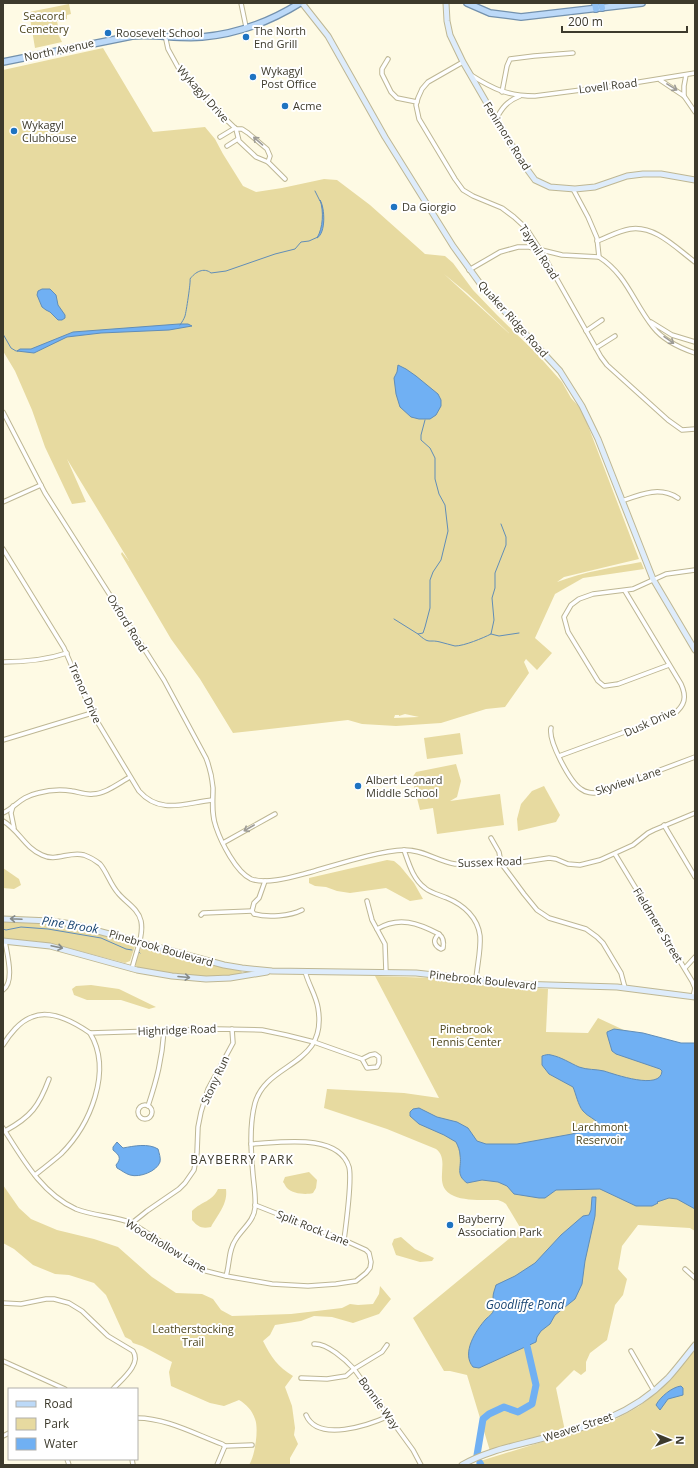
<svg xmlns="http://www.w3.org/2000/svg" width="698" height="1468" font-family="'Open Sans',sans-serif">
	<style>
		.green { fill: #e7daa0; fill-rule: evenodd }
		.water { fill: #70b0f3; stroke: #618db7 }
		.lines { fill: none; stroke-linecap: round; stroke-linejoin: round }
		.stream { stroke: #618db7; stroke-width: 1 }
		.river { stroke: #70b0f3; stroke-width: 7 }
		.street-casing { stroke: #beb794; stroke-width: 5.5 }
		.secondary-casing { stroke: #beb794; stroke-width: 7 }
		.primary-casing { stroke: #7391ad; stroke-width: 8 }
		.highway-casing { stroke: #7391ad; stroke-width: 8 }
		.street { stroke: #fff; stroke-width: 3.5 }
		.secondary { stroke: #deecfb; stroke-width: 5 }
		.primary { stroke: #bcd9f8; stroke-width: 5.5 }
		.highway { stroke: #90c0f3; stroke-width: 6 }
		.oneway { stroke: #9e9c96 }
		.oneway2 { stroke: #858a89 }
		.poi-dot { fill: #1e73c1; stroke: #fff; stroke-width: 1.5 }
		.labels { text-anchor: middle; stroke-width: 4; stroke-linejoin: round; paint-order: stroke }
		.park-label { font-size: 11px; fill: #4d451c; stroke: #fff }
		.poi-label { font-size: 11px; fill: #3d3a2c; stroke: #fff; text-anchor: start }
		.street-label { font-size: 11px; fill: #3d3a2c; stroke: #fff }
		.water-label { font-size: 12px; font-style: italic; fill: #194571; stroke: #fff }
		.neighbourhood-label { font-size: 12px; letter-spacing: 1px; fill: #3d3a2c; stroke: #fff }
	</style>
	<rect width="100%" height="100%" fill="#fefae4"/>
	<!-- green -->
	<g class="green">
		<path d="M69 4 71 14 67 15V19L57 21 58 26V34L62 42 35 48 29 12Z"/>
		<path d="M103 48 153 132 205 127 215 139 223 154 243 186 256 192 282 188 324 179 337 180 370 205 425 254 445 256 453 263 473 290 497 315 537 354 562 382 571 398 582 410 639 559 564 577 557 582C584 572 613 567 641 562L644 569 583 578 555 594 535 638 552 653 537 670 526 659 524 662 529 673 505 707 486 709 441 723 396 726 362 724 348 720 233 733 200 679 171 639 121 554 122 552 129 561 67 459 86 502 72 504 45 447 32 410 15 371 3 351V70ZM444 274 467 293 512 336ZM405 714 419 717 394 718 395 715H399V716Z"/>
		<path d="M460 733 463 754 427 759 424 738Z"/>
		<path d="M456 764 461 781 457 797 450 801 500 794 504 825 437 834 433 808 420 810 412 778 416 772Z"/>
		<path d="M544 786 560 815 556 822 518 831 517 819 521 804 532 791Z"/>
		<path d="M387 860 394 861 400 866 414 883 423 899 410 901 386 888 350 893 337 891 326 887 315 886 309 883V878Z"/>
		<path d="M3 868 19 879 21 885 14 889 3 888Z"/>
		<path d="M3 921 52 923 80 927 134 943 135 946 130 961 125 963 53 944 34 941 3 940Z"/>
		<path d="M142 945 212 964 241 970 242 973C231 984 155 972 138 969L135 964Z"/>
		<path d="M375 976 434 978 464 983 548 989 546 1032 588 1033 598 1018 626 1031 695 1049V1231L690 1228 638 1225 622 1246 618 1269 627 1279 623 1295 615 1305 607 1340 590 1353 586 1362V1371L581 1375 574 1370 556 1388 565 1431 490 1451 467 1375 450 1371H444L413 1318 521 1229 506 1204 503 1202 498 1200C486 1200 465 1201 454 1196 430 1186 452 1161 436 1149L387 1129 324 1108 327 1089 404 1093 439 1098Z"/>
		<path d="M91 985 119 989 156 1007 149 1009 121 1000H87L74 995 72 989 76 986Z"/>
		<path d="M309 1172 317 1180 316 1188 313 1193C306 1195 293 1194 287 1188 285 1186 285 1184 283 1182L285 1177Z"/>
		<path d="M3 1185 19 1208 31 1219 57 1230 94 1239 118 1247 152 1277 176 1293 202 1294 213 1299 221 1310 232 1316 291 1314 342 1308 350 1304 358 1305 373 1304 379 1294 380 1286 391 1299 379 1314 353 1323 332 1317 314 1316 301 1321 275 1325 270 1335 263 1341C271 1357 278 1367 293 1376L285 1387 292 1406 295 1428 294 1435 298 1444 290 1458V1465H249C255 1456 259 1429 255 1419 252 1410 246 1404 239 1400L224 1406 210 1403 171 1386 169 1372 172 1362 142 1346 133 1343 131 1340 125 1337 106 1295 94 1283 69 1275 55 1274 33 1265 14 1249 3 1243Z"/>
		<path d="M218 1189H226C228 1204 218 1214 211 1227 202 1229 198 1227 192 1220V1211C202 1201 212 1202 218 1189Z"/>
		<path d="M401 1237 415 1249 434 1258 432 1261 420 1262 396 1255 392 1244 394 1239Z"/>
		<path d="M695 1348V1465H477V1462L616 1419 638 1407 660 1390Z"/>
	</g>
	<!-- water -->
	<g class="water">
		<path d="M320 200C325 208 326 233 317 238 323 228 324 211 320 200Z"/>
		<path d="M42 289H50L56 295 58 305 65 315V318L62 320H58L50 312 46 310 42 307 37 295 38 291Z"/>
		<path d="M179 324H188L192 326 169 330 101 333 67 337 34 353 17 351 20 349H31L73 332Z"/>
		<path d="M398 365 406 369 416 376 438 394 441 400V406L436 415 430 419H419L411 417 400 407 396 394 394 378 397 372Z"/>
		<path d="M614 1029 643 1033 681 1043H695V1209L677 1199 669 1198 657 1202 658 1203 652 1206H636L600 1189 556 1190 545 1198H539L514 1194 507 1186 498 1182 482 1180 467 1183C455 1174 462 1168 460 1155 460 1151 458 1146 456 1142L444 1135 419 1124 410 1116V1112L413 1109 419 1108 437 1117 457 1122 468 1128 477 1141 486 1144H517L572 1134 598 1127 600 1125C596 1119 588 1117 583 1111 578 1105 576 1094 573 1087L549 1074 542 1065V1056C545 1055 548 1054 551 1055 561 1057 570 1063 579 1067 587 1070 596 1069 604 1071 614 1074 661 1091 662 1071L660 1069 616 1054 612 1051 607 1034V1032Z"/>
		<path d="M117 1142 123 1148C134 1146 148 1143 158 1149 159 1153 161 1158 160 1162 157 1171 140 1178 130 1175 126 1174 121 1170 117 1168L116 1165C122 1158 119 1155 113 1150V1147Z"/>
		<path d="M592 1197H596L595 1216 585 1261 582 1284 575 1299 555 1315 550 1324 541 1331 537 1337 536 1342 479 1368 473 1367C461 1353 476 1330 486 1319 489 1316 493 1314 494 1309 495 1305 493 1301 493 1297 493 1293 495 1289 496 1285L515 1276 535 1263 561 1235 583 1216 589 1215 591 1210Z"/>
		<path d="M681 1386 683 1388V1395L668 1399 660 1410 656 1405C660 1397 672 1387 681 1386Z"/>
	</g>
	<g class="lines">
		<!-- stream -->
		<g class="stream">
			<path d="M315 191 320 201"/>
			<path d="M180 325C182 322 184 319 185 316 186 313 191 281 190 279 195 272 204 267 211 273L226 271 275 254 295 249 301 242 309 241 318 237"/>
			<path d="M3 334 11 348 16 351H18"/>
			<path d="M394 619 418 634 423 633 425 627 430 608V580L433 572 441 560 448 531 445 505 439 494 435 479V458L430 448 421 440V435L425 420"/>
			<path d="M418 634C430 645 428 639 440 642 445 643 450 645 455 646 464 646 483 638 491 634L494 620 492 598 495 588V573L506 545V537L501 524"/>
			<path d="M491 634 499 636 519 633"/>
			<path d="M3 929 6 930 21 927 48 929 101 938 126 949 132 950"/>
			<path d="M139 952 140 953"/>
		</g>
		<!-- river -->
		<g class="river">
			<path d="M477 1455 483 1419 489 1414 504 1407 518 1412 532 1404 536 1385 527 1346"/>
			<path d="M480 1463 481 1465"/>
		</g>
		<defs>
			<g id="street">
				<path d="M241 3 246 27"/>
				<path d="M165 35 168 49 179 69 213 107 236 129H242L248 133 267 149 270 156 268 162"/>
				<path d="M388 59 382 69V74L391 92 397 98 417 102"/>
				<path d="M463 62 428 82 422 89 418 98 416 105 419 119 455 179 463 190 473 196 502 208 514 217 526 228 541 251 601 357 607 365 668 420 682 430 695 429"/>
				<path d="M471 75C493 89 508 96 535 96L627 84 695 73"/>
				<path d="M660 80 684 96 695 112"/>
				<path d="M502 92 507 66 510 59 534 56 573 53"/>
				<path d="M684 96V86L686 75"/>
				<path d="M496 119C502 108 507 101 520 96"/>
				<path d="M236 129 239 141 256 157 268 162 285 179"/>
				<path d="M220 137 235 128"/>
				<path d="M227 146 238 139"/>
				<path d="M573 189 588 217 597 238 599 257C627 275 633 302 653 327 663 340 680 348 695 353"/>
				<path d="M597 241C608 237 618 231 630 229 655 225 676 248 695 262"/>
				<path d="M469 270 500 252 518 247H529L562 255 599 257"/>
				<path d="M651 322 672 335 695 342"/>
				<path d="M586 331 602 320"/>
				<path d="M596 348 615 336"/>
				<path d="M3 412 45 493 164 680 206 758C210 768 212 777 213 788 213 801 211 814 216 827 221 842 236 872 251 879 267 885 295 876 311 872 339 864 377 851 405 850 424 850 437 861 455 864L516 863 549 858 556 859 568 864 580 865 600 860 633 845 648 833 654 830 695 813"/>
				<path d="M622 501C641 494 660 486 678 498"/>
				<path d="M3 502 41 485"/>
				<path d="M3 549 64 648 92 713 139 791C160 815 185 803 212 800"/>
				<path d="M3 662C25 662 46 660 67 653"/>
				<path d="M669 665 618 684 604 686 598 681 568 632 564 617 571 605 579 599 593 594 633 589 666 574 695 570"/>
				<path d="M551 728C548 741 570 782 581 789 586 793 592 793 599 793L695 757"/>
				<path d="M3 740 92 713"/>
				<path d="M559 756 674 714C685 705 687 697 681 684L625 591"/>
				<path d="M13 806 11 813 14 828"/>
				<path d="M3 813C17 806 20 797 38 793 49 790 60 789 72 791 79 792 85 795 93 794 105 794 119 783 130 777"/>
				<path d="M3 821C19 830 24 847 42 855 56 862 69 851 84 855 90 857 95 860 100 864 107 872 110 884 118 893 125 902 138 908 141 921 144 936 135 954 132 969"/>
				<path d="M664 825 695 877"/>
				<path d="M491 838 499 852 501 863 524 894 537 910 549 918 586 929 597 937 603 943 621 973 625 988"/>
				<path d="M223 843 275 814"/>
				<path d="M404 850C409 864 413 879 425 888 431 893 440 895 447 898 464 905 478 918 480 936 481 951 477 965 476 980"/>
				<path d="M615 854 692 981 695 988 693 997"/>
				<path d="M265 881 259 898 254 903 252 911 254 914C268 918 290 916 302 910"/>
				<path d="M367 901 372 920 385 944 386 972"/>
				<path d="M201 915 203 913 252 911"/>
				<path d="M377 929C399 916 418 923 439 934"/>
				<path d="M439 934C444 938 444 943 443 948L441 949C433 945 433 939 439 934Z"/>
				<path d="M685 968 695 957"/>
				<path d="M3 990C15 982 7 954 5 941"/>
				<path d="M3 1045C9 1035 20 1021 32 1017 51 1009 74 1022 90 1033L217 1029 262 1030 286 1035 314 1042 362 1059"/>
				<path d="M375 1054 379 1057V1063L377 1067 367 1068 362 1059 370 1055Z"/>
				<circle cx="145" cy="1112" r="7"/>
				<path d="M148 1106C157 1079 162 1059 164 1031"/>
				<path d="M3 1128C22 1158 42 1194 76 1209 94 1216 114 1216 132 1223L206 1271 226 1276 272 1284 308 1286 336 1284 356 1281 366 1273 370 1268 371 1262 369 1253 366 1250 344 1240 255 1205"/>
				<path d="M5 1131C31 1117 39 1106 49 1079"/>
				<path d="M251 1144C278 1143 338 1132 349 1167 352 1179 346 1225 344 1240"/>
				<path d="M35 1175C44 1168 53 1161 61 1154 90 1125 113 1071 90 1033"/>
				<path d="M132 1223 147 1211 179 1189 185 1183 194 1170 197 1153 198 1127 201 1112 208 1089 233 1043 232 1029"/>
				<path d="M685 1269 695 1278"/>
				<path d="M226 1276C230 1264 228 1250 236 1239 242 1229 254 1221 255 1208 256 1197 254 1186 253 1175 251 1152 249 1126 255 1103 267 1061 328 1067 318 1008 316 995 308 984 305 971"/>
				<path d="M3 1303 21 1304 46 1299H54L69 1303 82 1311 108 1336 133 1351C142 1364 121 1380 113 1389"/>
				<path d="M314 1344C327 1343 346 1360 354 1369L413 1450 421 1465"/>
				<path d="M631 1351 654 1391"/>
				<path d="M3 1361 65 1389"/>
				<path d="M301 1378 327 1379 346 1376 354 1369 382 1352 387 1345"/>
				<path d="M306 1415C318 1443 369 1425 389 1416"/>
				<path d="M137 1418C166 1418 195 1434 222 1444L225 1446 252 1445"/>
				<path d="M3 1436 9 1433"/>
				<path d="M67 1459 69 1465"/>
				<path d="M132 1459 133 1465"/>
				<path d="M217 1465 225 1446"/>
			</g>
			<g id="secondary">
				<path d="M302 3 328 36 385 137 453 246 484 289 560 371 582 406 598 439 653 579 695 650"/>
				<path d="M446 3 447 21 450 35 463 62 496 119 524 165 535 180 550 187 575 189 595 187 627 176 643 174H661L695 180"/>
				<path d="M3 919 51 921 72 924 224 965 242 968 272 971 416 973 516 984 617 987 695 997"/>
				<path d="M3 941 50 946 137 970 172 976 206 979 230 978 267 972"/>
				<path d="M462 1465C486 1451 514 1446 540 1439 589 1427 632 1415 668 1378 677 1368 686 1356 695 1345"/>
			</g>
			<g id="primary">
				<path d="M467 3 490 13 521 17 642 3"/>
				<path d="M3 62 132 36C155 34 179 39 202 37 237 34 271 21 300 3"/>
			</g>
			<g id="highway">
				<path d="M595 3 596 9"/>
				<path d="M601 3 602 8"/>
			</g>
		</defs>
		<!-- street casing -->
		<use href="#street" class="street-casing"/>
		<!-- secondary casing -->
		<use href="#secondary" class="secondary-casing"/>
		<!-- primary casing -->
		<use href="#primary" class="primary-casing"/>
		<!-- highway casing -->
		<use href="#highway" class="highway-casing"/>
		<!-- street -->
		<use href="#street" class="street"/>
		<!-- secondary -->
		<use href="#secondary" class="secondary"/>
		<!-- primary -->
		<use href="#primary" class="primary"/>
		<!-- highway -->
		<use href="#highway" class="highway"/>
	</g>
	<!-- one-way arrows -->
	<defs><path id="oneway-shaft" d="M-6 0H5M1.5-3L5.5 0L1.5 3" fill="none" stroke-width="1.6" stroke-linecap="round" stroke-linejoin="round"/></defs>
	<g class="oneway">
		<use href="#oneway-shaft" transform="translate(672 87) rotate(32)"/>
		<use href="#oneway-shaft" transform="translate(258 141) rotate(-139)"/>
		<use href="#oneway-shaft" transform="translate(669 340) rotate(35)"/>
		<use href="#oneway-shaft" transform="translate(249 828) rotate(150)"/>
	</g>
	<g class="oneway2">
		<use href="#oneway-shaft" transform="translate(16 919) rotate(-177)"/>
		<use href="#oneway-shaft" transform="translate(57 947) rotate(12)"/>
		<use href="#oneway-shaft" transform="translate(184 977) rotate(5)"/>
	</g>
	<!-- markers -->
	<g class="poi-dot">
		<circle cx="108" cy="33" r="4"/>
		<circle cx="246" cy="37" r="4"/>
		<circle cx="253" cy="77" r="4"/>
		<circle cx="285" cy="106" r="4"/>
		<circle cx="14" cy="131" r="4"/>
		<circle cx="394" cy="207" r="4"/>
		<circle cx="358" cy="786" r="4"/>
		<circle cx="450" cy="1225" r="4"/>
	</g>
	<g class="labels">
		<!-- park labels -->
		<g class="park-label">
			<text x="44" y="20">Seacord<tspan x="44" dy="13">Cemetery</tspan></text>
			<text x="466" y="1033">Pinebrook<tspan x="466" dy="13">Tennis Center</tspan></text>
			<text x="600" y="1131">Larchmont<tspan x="600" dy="13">Reservoir</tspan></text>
			<text x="193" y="1333">Leatherstocking<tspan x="193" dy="13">Trail</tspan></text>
		</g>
		<!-- poi labels -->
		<g class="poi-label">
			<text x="254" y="35">The North<tspan x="254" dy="13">End Grill</tspan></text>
			<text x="116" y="37">Roosevelt School</text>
			<text x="261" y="75">Wykagyl<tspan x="261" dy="13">Post Office</tspan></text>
			<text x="293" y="110">Acme</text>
			<text x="22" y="129">Wykagyl<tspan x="22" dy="13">Clubhouse</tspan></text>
			<text x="402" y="211">Da Giorgio</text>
			<text x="366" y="784">Albert Leonard<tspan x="366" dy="13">Middle School</tspan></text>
			<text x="458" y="1223">Bayberry<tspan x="458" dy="13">Association Park</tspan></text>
		</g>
		<!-- street labels -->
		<g class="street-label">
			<text transform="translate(59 50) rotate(-12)" y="4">North Avenue</text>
			<text transform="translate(608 86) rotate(-7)" y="4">Lovell Road</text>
			<text transform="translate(203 94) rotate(48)" y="4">Wykagyl Drive</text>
			<text transform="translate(507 136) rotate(58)" y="4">Fenimore Road</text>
			<text transform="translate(539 252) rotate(57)" y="4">Taymil Road</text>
			<text transform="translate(513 319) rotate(48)" y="4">Quaker Ridge Road</text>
			<text transform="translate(127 623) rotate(58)" y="4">Oxford Road</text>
			<text transform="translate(85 693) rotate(66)" y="4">Trenor Drive</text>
			<text transform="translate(650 722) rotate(-24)" y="4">Dusk Drive</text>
			<text transform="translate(628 781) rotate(-18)" y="4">Skyview Lane</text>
			<text transform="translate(490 862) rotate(-2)" y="4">Sussex Road</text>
			<text transform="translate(658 925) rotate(59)" y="4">Fieldmere Street</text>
			<text transform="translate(161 948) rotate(16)" y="4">Pinebrook Boulevard</text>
			<text transform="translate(483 980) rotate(6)" y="4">Pinebrook Boulevard</text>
			<text transform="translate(177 1030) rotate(-2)" y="4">Highridge Road</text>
			<text transform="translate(215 1080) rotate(-65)" y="4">Stony Run</text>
			<text transform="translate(313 1228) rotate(22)" y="4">Split Rock Lane</text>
			<text transform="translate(166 1246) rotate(31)" y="4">Woodhollow Lane</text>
			<text transform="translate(379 1403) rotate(54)" y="4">Bonnie Way</text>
			<text transform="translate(578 1427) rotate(-18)" y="4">Weaver Street</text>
		</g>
		<!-- water labels -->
		<g class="water-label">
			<text transform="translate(70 925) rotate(9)" y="4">Pine Brook</text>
			<text x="525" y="1309">Goodliffe Pond</text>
		</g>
		<!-- neighbourhood labels -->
		<g class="neighbourhood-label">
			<text x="242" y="1164">BAYBERRY PARK</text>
		</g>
	</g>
	<!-- border -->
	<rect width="698" height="1468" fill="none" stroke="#3d3a2c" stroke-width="8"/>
	<!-- legend -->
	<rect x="8" y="1388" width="130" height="72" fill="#ffffff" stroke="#b1b0ab"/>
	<rect x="16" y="1401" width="20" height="6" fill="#bcd9f8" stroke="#b1b0ab"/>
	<text x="44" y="1408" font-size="12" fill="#3d3a2c">Road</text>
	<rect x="16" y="1418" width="20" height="12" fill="#e7daa0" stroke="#b1b0ab"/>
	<text x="44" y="1428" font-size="12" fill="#3d3a2c">Park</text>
	<rect x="16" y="1438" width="20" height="12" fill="#70b0f3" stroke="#b1b0ab"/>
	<text x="44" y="1448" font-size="12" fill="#3d3a2c">Water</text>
	<!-- north arrow -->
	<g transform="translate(670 1440) rotate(91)" stroke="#ffffff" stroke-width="3" paint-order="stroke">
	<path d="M0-3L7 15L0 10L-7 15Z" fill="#3d3a2c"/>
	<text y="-6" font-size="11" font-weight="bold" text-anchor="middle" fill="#3d3a2c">N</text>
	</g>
	<!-- scale -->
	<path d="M562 26v6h125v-6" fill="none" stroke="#3d3a2c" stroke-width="2"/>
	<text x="568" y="26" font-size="12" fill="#3d3a2c" stroke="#ffffff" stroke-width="3" paint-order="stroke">200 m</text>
</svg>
